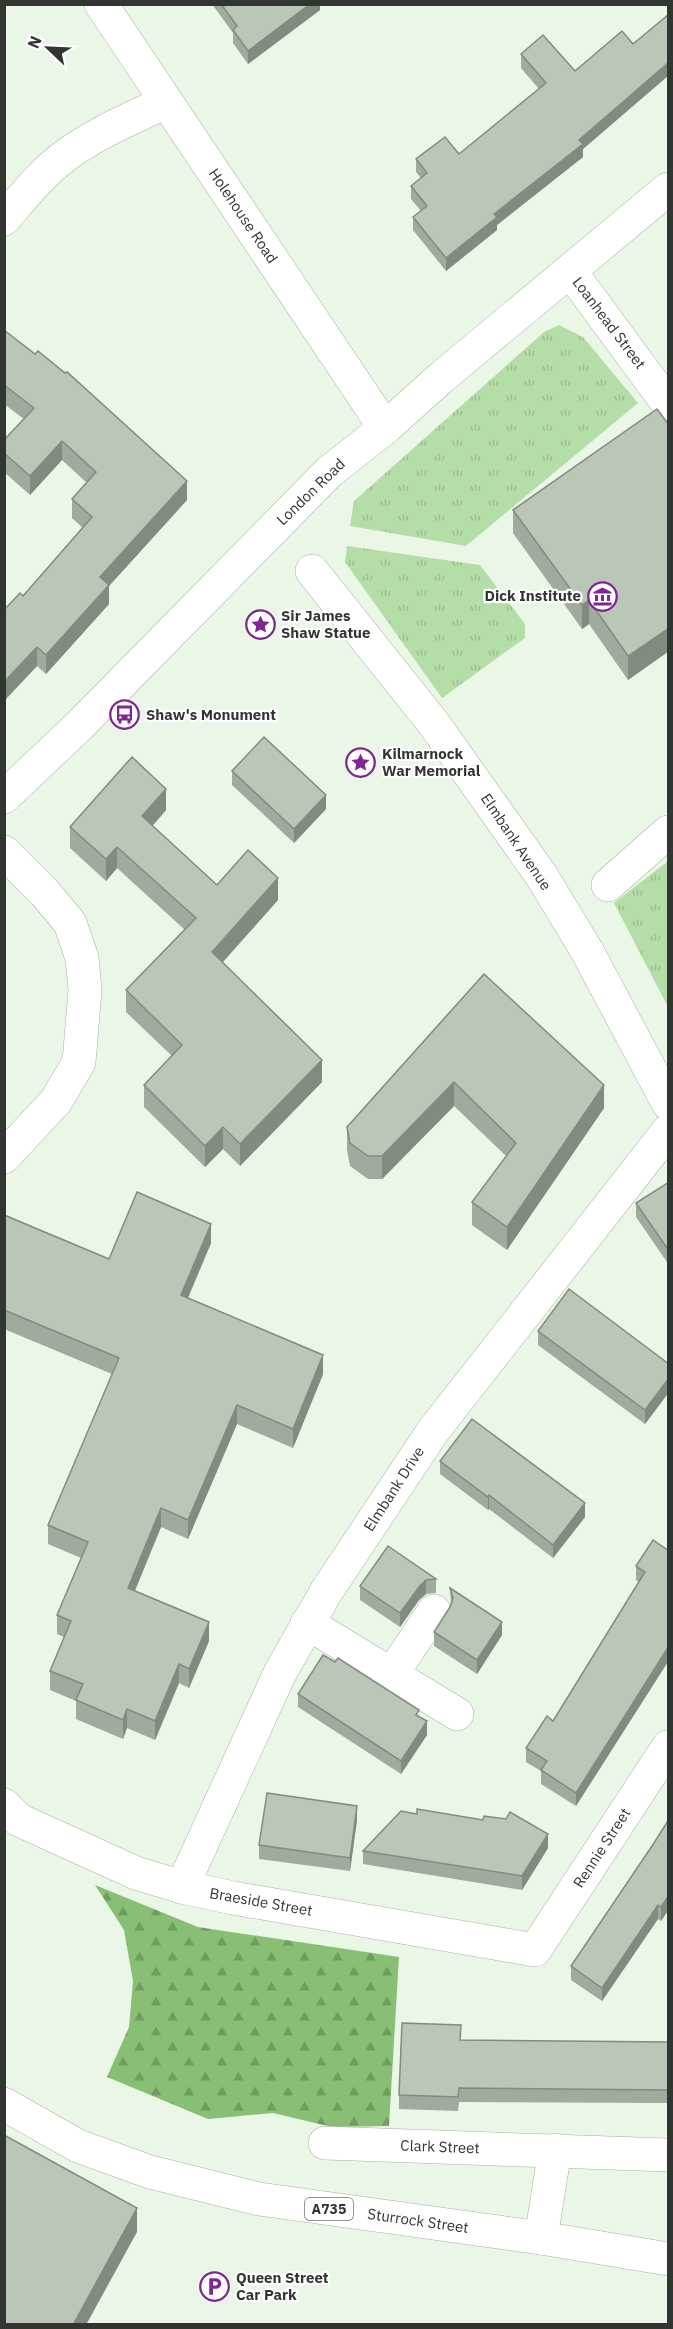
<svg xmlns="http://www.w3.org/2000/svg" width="673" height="2329" font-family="'IBM Plex Sans',sans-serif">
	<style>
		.grass { fill: url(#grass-tufts) }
		.forest { fill: url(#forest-firs) }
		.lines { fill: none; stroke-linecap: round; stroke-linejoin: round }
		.minor-casing { stroke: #a7b3a3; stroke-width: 34 }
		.secondary-casing { stroke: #a7b3a3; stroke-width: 34 }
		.primary-casing { stroke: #a7b3a3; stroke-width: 34 }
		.minor { stroke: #fff; stroke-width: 33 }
		.secondary { stroke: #fff; stroke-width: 33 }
		.primary { stroke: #fff; stroke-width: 33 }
		.wall { fill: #a0aa9d }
		.shaded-wall { fill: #828b7f }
		.building { fill: #bac6b6; stroke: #828b7f; stroke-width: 1.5 }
		.labels { text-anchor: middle; stroke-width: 4.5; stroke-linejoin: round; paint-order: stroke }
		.shield { fill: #fff; stroke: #70726e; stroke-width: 1.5 }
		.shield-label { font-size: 14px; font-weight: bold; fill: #323630 }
		.street-label { font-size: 15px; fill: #323630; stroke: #fff }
		.poi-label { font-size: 15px; font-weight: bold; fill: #323630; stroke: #fff; text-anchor: start }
	</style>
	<defs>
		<pattern id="grass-tufts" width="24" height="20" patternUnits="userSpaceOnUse" patternTransform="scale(1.5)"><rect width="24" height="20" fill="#b5dda7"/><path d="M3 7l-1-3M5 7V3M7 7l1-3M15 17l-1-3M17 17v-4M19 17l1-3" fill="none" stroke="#9cbe90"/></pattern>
		<pattern id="forest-firs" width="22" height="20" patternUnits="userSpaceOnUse" patternTransform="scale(1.5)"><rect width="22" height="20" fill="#89bf75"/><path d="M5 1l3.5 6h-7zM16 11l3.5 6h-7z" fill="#719c60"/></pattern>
	</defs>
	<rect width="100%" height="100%" fill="#eaf7e6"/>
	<!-- grass -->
	<g class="grass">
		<path d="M559 325 583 337 638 403 466 546 350 526 354 501 544 332Z"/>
		<path d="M347 546 480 565 525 624V638L442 698 345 562Z"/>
		<path d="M668 861V1007L614 903Z"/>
	</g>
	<!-- forest -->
	<path class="forest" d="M95 1885 198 1927 399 1957 389 2126 332 2127 273 2113 208 2119 107 2077 129 2027 133 1981 124 1930Z"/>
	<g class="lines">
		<defs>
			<g id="minor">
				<path d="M101 4 385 428"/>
				<path d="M4 219C23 197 42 173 65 156 96 133 132 118 166 102"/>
				<path d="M570 271 668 404"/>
				<path d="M312 571 434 724 541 875 587 951 668 1103"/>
				<path d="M4 852 45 893 70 923 82 958 85 990 79 1062 56 1101 4 1157"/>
				<path d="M608 885 668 832"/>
				<path d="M307 1623 457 1714"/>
				<path d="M392 1674 434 1611"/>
				<path d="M4 1805 19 1820 136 1873 182 1887 233 1898 535 1950 668 1747"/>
				<path d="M182 1887 280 1673 326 1592 433 1431 668 1131"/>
				<path d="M325 2143 668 2155"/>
				<path d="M541 2238 555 2150"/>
			</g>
			<path id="secondary" d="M4 797 79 726 329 472 385 428 443 376 668 189"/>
			<path id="primary" d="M4 2104 78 2146 150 2172 259 2199 541 2238 668 2259"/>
		</defs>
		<!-- minor casing -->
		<use href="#minor" class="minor-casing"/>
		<!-- secondary casing -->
		<use href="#secondary" class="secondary-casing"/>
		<!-- primary casing -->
		<use href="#primary" class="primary-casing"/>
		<!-- minor -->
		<use href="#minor" class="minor"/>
		<!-- secondary -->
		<use href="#secondary" class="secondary"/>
		<!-- primary -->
		<use href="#primary" class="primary"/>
	</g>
	<!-- wall -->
	<g class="wall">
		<path d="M212 4H320V10L248 64 233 43V33Z"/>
		<path d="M669 14V75L583 149V157L497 225V230L446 271 413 230V217L421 211 411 199V186L421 178 416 172V159L459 154 539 89 521 68V54L575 71 633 44Z"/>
		<path d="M4 330 187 500 109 586V604L46 674 37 666 4 701V610L23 596 83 528 72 518V499L87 483 62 460 30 495 4 472V440L24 419 4 404Z"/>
		<path d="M669 425V651L628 680 589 624 582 629 513 533V510Z"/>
		<path d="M232 771 326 809 294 843 232 785Z"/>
		<path d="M166 810 152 826 217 885 278 900 223 962 322 1082 240 1166 223 1149 205 1167 144 1107V1085L172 1056 126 1012V990L185 930 117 868 106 881 70 848V827Z"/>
		<path d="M484 974 604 1108 507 1250 472 1225V1202L506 1156 454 1106 382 1179H368L350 1166 347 1150V1127Z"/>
		<path d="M669 1182V1265L636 1217V1203Z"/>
		<path d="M4 1215 109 1259 211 1243 188 1298 323 1374 293 1448 237 1424 188 1539 161 1527 135 1591 209 1641 189 1688 179 1683 155 1740 127 1728 123 1739 76 1719V1701L50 1690V1671L64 1637 57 1634V1615L81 1558 48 1544V1525L112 1374 4 1329Z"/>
		<path d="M538 1331 669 1364V1392L645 1424 538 1345Z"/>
		<path d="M440 1461 585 1517 553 1558 489 1509 488 1510 440 1474Z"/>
		<path d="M669 1551V1660L576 1806 541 1784V1771L526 1762V1748L553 1721 639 1582 636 1580V1566Z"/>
		<path d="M436 1579V1593L426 1594 419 1600 400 1627 360 1600V1586Z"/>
		<path d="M450 1588 502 1635 477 1674 434 1646V1632L450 1607 451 1604Z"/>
		<path d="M298 1694 419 1716 427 1735 401 1774 298 1707Z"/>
		<path d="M417 1814 548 1848 522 1890 363 1864V1851Z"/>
		<path d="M669 1819V1909L661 1921 658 1919 602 2001 571 1980V1966L654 1843Z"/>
		<path d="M357 1820 350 1871 259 1859V1845Z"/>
		<path d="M460 2040 669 2042V2103L459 2102 458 2111 399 2109V2095Z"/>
	</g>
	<!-- shaded-wall -->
	<g class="shaded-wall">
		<path d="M310 4H320V10L248 64V51Z"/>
		<path d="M669 62V75L583 149V157L497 225V230L446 271V258L579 140Z"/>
		<path d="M62 441V460L30 495V476Z"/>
		<path d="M187 481V500L109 586V604L46 674V655L100 577Z"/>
		<path d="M589 600V624L582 629V605Z"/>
		<path d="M669 628V651L628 680V656Z"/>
		<path d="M37 647V666L4 701V682Z"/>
		<path d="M166 789V810L142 838V816Z"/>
		<path d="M326 795V809L294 843V829Z"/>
		<path d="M117 847V868L106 881V859Z"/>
		<path d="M278 878V900L212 974V952Z"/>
		<path d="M322 1060V1082L240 1166V1144Z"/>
		<path d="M454 1082V1106L382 1179V1156Z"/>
		<path d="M604 1085V1108L507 1250V1227Z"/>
		<path d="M223 1127V1149L205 1167V1146Z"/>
		<path d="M211 1224V1243L181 1314V1295Z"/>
		<path d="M323 1355V1374L293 1448V1429Z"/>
		<path d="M669 1378V1392L645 1424V1410Z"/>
		<path d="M237 1405V1424L188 1539V1520Z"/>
		<path d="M489 1495V1509L488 1510V1497Z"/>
		<path d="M585 1503V1517L553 1558V1545Z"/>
		<path d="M161 1508V1527L128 1607V1588Z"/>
		<path d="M426 1580V1594L419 1600 400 1627V1613L419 1587Z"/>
		<path d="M209 1622V1641L189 1688V1669Z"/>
		<path d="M502 1622V1635L477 1674V1660Z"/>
		<path d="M669 1646V1660L576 1806V1793Z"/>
		<path d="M179 1664V1683L155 1740V1721Z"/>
		<path d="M127 1709V1728L123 1739V1720Z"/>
		<path d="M427 1721V1735L401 1774V1761Z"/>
		<path d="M357 1806V1820L350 1871V1858Z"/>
		<path d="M548 1834V1848L522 1890V1876Z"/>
		<path d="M669 1895V1909L661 1921V1907Z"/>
		<path d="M658 1905V1919L602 2001V1988Z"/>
		<path d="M137 2208V2232L86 2325H73Z"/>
	</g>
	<!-- building -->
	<g class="building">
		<path d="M221 4H310L248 51 233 30 237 26Z"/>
		<path d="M669 14V62L579 140 583 144 494 214 497 217 446 258 413 217 427 206 411 186 427 173 416 159 445 137 459 154 546 83 521 54 543 35 575 71 622 31 633 44Z"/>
		<path d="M4 330 35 354 38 351 65 373 67 372 187 481 100 577 109 585 46 655 37 647 4 682V610L20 593 23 596 92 517 72 499 96 472 62 441 30 476 4 453V440L34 408 4 385Z"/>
		<path d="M657 409 669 425V628L628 656 589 600 582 605 513 510Z"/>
		<path d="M264 737 326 795 294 829 232 771Z"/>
		<path d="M132 757 166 789 142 816 217 885 248 850 278 878 212 952 322 1060 240 1144 223 1127 205 1146 144 1085 182 1045 126 990 196 918 117 847 106 859 70 827Z"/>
		<path d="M484 974 604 1085 507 1227 472 1202 516 1143 454 1082 382 1156H368L350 1143 347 1127Z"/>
		<path d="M669 1182V1251L636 1203Z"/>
		<path d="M137 1192 211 1224 181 1295 323 1355 293 1429 237 1405 188 1520 161 1508 128 1588 209 1622 189 1669 179 1664 155 1721 127 1709 123 1720 76 1700 83 1684 50 1671 71 1621 57 1615 88 1542 48 1525 119 1358 4 1310V1215L109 1259Z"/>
		<path d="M569 1289 669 1364V1378L645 1410 538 1331Z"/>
		<path d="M472 1419 585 1503 553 1545 489 1495 488 1497 440 1461Z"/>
		<path d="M653 1540 669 1551V1646L576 1793 541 1770 547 1761 526 1748 547 1716 553 1721 645 1572 636 1566Z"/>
		<path d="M388 1546 436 1579 426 1580 419 1587 400 1613 360 1586Z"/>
		<path d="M450 1588 502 1622 477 1660 434 1632 450 1607 453 1598Z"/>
		<path d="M323 1655 335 1662 338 1658 419 1710 416 1715 427 1721 401 1761 298 1694Z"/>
		<path d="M267 1793 357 1806 350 1858 259 1845Z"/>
		<path d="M417 1809 483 1820 484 1816 506 1819 510 1812 548 1834 522 1876 363 1851 401 1811 417 1814Z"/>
		<path d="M669 1819V1895L661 1907 658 1905 602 1988 571 1966 654 1843Z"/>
		<path d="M402 2023 461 2025 460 2040 669 2042V2090L459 2088 458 2097 399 2095Z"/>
		<path d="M4 2135 137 2208 73 2325H4Z"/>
	</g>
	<!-- icons -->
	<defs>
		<symbol id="museum-ring" viewBox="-11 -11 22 22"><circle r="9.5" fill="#fff" stroke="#802592" stroke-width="1.5"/><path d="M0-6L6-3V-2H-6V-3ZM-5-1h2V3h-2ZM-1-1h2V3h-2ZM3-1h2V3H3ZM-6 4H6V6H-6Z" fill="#802592"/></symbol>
		<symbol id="sight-ring" viewBox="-11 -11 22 22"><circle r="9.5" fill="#fff" stroke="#802592" stroke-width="1.5"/><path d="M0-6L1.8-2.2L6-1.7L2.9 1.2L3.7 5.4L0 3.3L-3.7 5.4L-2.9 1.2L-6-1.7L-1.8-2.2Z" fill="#802592"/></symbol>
		<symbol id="bus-ring" viewBox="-11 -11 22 22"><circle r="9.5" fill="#fff" stroke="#802592" stroke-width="1.5"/><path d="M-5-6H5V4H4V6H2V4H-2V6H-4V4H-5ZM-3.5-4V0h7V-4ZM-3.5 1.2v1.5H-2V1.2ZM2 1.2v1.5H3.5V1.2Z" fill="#802592"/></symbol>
		<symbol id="parking-ring" viewBox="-11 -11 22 22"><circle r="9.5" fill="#fff" stroke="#802592" stroke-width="1.5"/><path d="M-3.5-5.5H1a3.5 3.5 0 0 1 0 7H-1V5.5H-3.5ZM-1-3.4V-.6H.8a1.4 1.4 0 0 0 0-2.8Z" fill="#802592"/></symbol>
	</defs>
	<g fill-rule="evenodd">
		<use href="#museum-ring" x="586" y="580" width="33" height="33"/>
		<use href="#sight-ring" x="244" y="608" width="33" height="33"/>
		<use href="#bus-ring" x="108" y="698" width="33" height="33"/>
		<use href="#sight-ring" x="344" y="746" width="33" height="33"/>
		<use href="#parking-ring" x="198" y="2270" width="33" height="33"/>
	</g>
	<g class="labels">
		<!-- shield labels -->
		<rect class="shield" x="305" y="2198" width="48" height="22" rx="4.5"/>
		<g class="shield-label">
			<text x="329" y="2214">A735</text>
		</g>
		<!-- street labels -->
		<g class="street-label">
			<text transform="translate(243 216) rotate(56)" y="5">Holehouse Road</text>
			<text transform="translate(609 323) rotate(53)" y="5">Loanhead Street</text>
			<text transform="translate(311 492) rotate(-44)" y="5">London Road</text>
			<text transform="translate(516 842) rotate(56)" y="5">Elmbank Avenue</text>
			<text transform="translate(394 1489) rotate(-57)" y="5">Elmbank Drive</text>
			<text transform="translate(602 1848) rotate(-57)" y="5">Rennie Street</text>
			<text transform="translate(261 1902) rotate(10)" y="5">Braeside Street</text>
			<text transform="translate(440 2147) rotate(2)" y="5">Clark Street</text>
			<text transform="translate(418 2221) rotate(8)" y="5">Sturrock Street</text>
		</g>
		<!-- poi labels -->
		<g class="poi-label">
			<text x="581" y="601" text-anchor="end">Dick Institute</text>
			<text x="281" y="621">Sir James<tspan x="281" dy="17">Shaw Statue</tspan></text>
			<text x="146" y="720">Shaw's Monument</text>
			<text x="382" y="759">Kilmarnock<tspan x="382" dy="17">War Memorial</tspan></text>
			<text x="236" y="2283">Queen Street<tspan x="236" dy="17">Car Park</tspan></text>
		</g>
	</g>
	<!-- border -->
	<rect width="673" height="2329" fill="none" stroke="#323630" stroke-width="12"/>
	<!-- north arrow -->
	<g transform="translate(48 48) rotate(293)" stroke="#ffffff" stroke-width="4.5" paint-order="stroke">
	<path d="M0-4.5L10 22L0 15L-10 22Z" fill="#323630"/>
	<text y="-9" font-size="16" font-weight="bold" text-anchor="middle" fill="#323630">N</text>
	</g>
</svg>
